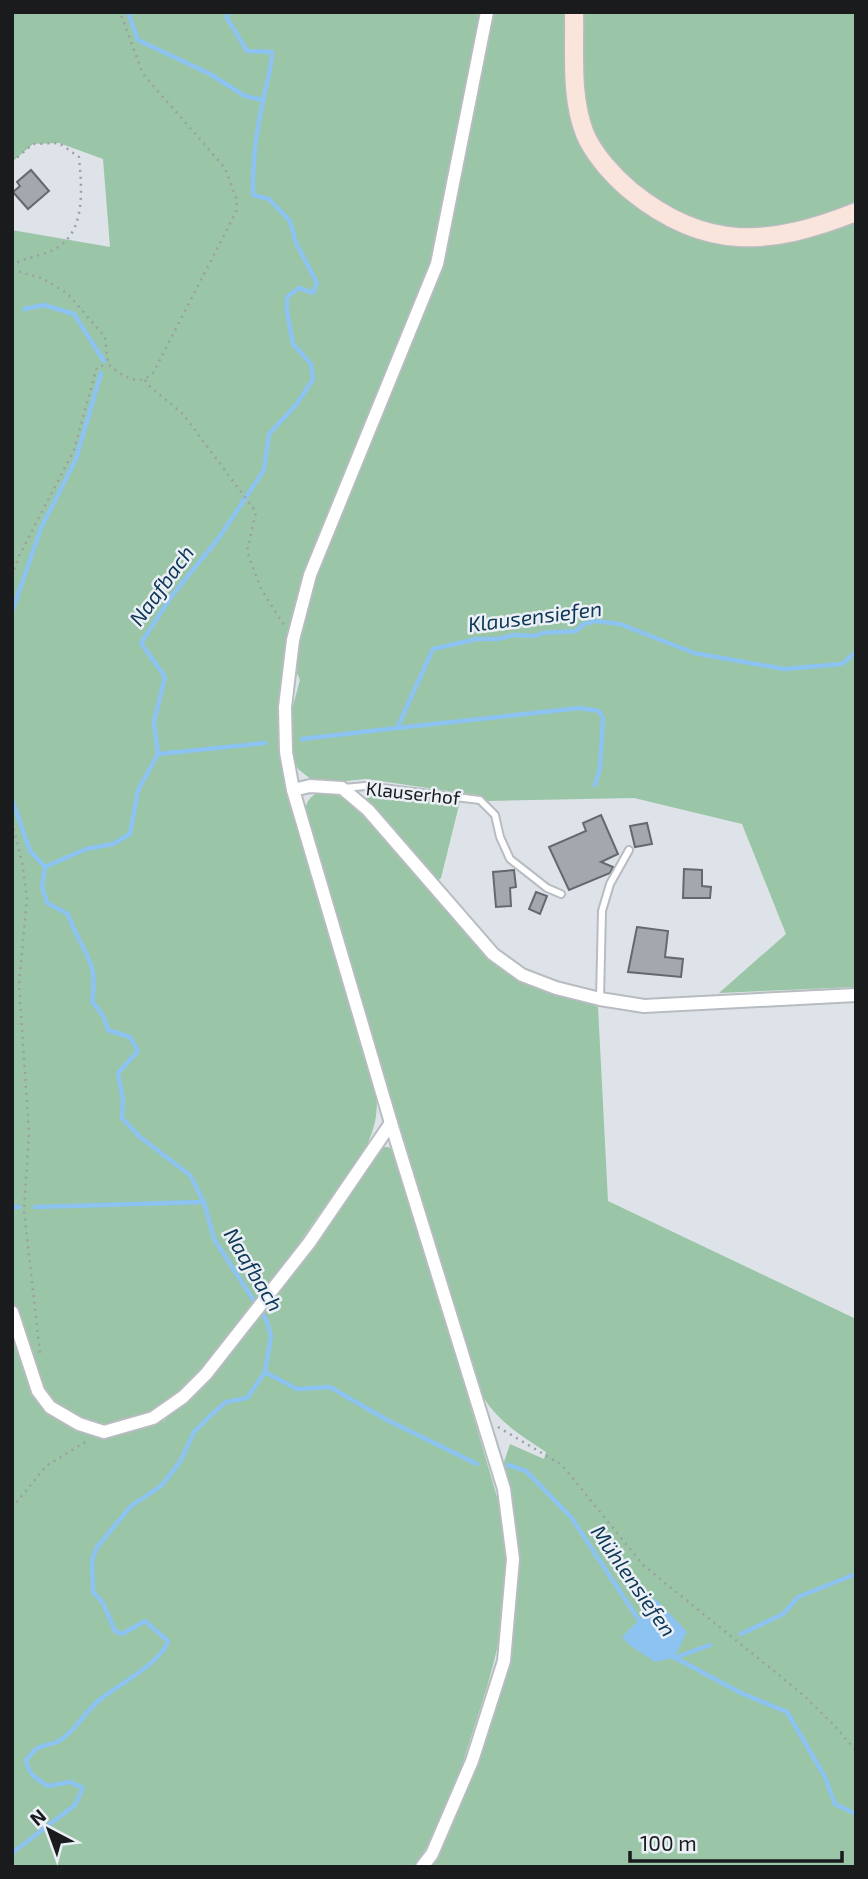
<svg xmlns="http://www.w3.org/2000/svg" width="868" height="1879" font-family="'Exo 2',sans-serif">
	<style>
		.green { fill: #9ac5a7; fill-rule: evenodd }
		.water { fill: #8cc3f1 }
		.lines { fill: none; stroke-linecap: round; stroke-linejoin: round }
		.stream { stroke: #8cc3f1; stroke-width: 4.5 }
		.building { fill: #a3a8ae; stroke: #64696d; stroke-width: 2 }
		.lane-casing { stroke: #b7bcc1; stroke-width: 10 }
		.street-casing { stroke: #b7bcc1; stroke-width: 16 }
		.secondary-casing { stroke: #b7bcc1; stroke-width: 21 }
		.path { stroke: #9ca0a4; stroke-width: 2.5; stroke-dasharray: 2 5; stroke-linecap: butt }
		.lane { stroke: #fff; stroke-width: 6 }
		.street { stroke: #fff; stroke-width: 12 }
		.secondary { stroke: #fae5dd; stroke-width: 18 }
		.labels { text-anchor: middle; stroke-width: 5; stroke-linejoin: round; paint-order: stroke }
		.street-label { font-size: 19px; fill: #191b1d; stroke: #ebf0f6 }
		.water-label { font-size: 21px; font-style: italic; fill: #0c3755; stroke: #ebf0f6 }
	</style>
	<rect width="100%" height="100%" fill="#dee3e9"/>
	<!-- green -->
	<g class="green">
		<path d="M12 12H856V987L719 993 786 934 742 824 634 798 488 801 476 795 366 779 326 783 312 780 298 769 291 757V713L300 680 297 673 299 631 281 751 283 776 290 805 376 1085C378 1111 377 1123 366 1147L267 1289 377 1149C386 1146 390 1146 396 1153L500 1507C505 1536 509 1564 506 1593 502 1643 486 1692 470 1740 456 1785 443 1829 413 1867H12V230L110 247 103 159 59 143 33 144 12 162ZM240 1330 214 1376 166 1418 164 1423 166 1415Z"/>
		<path d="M378 790 460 801 441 878 435 883 363 798 369 791Z"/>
		<path d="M322 791 335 794 355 804 486 953 598 1007 608 1201 856 1319V1867H426L453 1825 509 1645 517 1571 503 1465 510 1444 544 1459 546 1452C514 1431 488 1415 474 1378L304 815C306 802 309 796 322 791Z"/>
	</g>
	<!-- water -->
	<path class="water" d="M655 1598 687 1632 674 1658 655 1662 628 1644 622 1637 638 1621Z"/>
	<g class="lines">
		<!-- stream -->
		<g class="stream">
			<path d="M128 12 138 40 210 74 245 96 263 100"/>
			<path d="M24 309 44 305 74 314 104 361"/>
			<path d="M12 612 41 528 76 459 101 373"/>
			<path d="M397 728 580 708 599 711 603 718 600 768 595 785"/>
			<path d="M302 739 397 728 433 649 477 639H498L514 635 535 636 542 633 576 631 584 624 595 621 620 624 694 653 784 669 842 664 856 652"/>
			<path d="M158 754 265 743"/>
			<path d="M12 799 30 851 45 867"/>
			<path d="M12 1207H19"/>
			<path d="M35 1207 204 1202"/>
			<path d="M265 1372 297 1389 330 1387 387 1420 477 1464"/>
			<path d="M508 1465 526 1471 571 1517 642 1625"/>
			<path d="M741 1634 783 1614 798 1597 856 1574"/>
			<path d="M672 1656 741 1693 787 1712 825 1777 835 1804 856 1814"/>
			<path d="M674 1658 710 1645"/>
			<path d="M12 1853 75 1805 83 1788 70 1782 48 1786C36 1779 28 1774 26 1760 30 1756 34 1750 38 1748 44 1744 53 1745 59 1741 74 1732 84 1714 97 1702 116 1685 160 1665 168 1641L145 1621 122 1634 115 1631 103 1603 93 1592 92 1560 97 1547 131 1506 161 1486 180 1462 194 1432 210 1416 226 1402 247 1398 265 1372 271 1337 267 1321 214 1239 204 1202 190 1175 140 1137 122 1118 123 1100 118 1073 138 1051 130 1037 108 1030 104 1017 92 1001C100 960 79 949 68 914L47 903 42 887 45 867 86 849 113 844 130 834 138 790 158 754 154 722 165 677 141 643 171 597 218 539 264 470 269 434 296 405 313 379 311 364 293 344 287 312V297L299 288 313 293 317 283 296 243 290 221 269 199 253 195C252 163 256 132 263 101 266 84 272 69 272 52L247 51 227 18 228 12"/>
		</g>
	</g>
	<!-- building -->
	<g class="building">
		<path d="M31 170 49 191 28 209 13 192 20 186 17 182Z"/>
		<path d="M601 815 618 854 601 862 613 867 610 873 569 890 549 847 586 831 583 823Z"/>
		<path d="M647 823 652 844 635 847 630 826Z"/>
		<path d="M684 869 702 870V886L711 887 710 898H683Z"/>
		<path d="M514 870 516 887 510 888 511 906 496 907 493 872Z"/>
		<path d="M536 892 547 896 540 914 529 909Z"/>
		<path d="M637 927 668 931 665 957 683 959 681 977 628 972Z"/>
	</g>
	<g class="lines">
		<defs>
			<g id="lane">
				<path d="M344 788 365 786 480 800 495 815 500 837 510 859 547 888 561 894"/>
				<path d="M600 999 602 911 610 884 629 850"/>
			</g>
			<g id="street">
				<path d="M293 790 310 786 342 788 368 810 493 954 522 975 556 988 600 999 644 1006 856 995"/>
				<path d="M12 1312 38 1391 50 1407 79 1424 104 1432 153 1418 183 1397 206 1374 309 1243 391 1123"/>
				<path d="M422 1867 432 1854 472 1761 504 1661 513 1559 504 1489 391 1123 293 790 286 752 285 707 293 640 310 575 437 264 487 12"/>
			</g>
			<path id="secondary" d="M574 12C575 52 570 96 585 134 594 155 614 177 631 191 706 252 770 246 856 212"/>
		</defs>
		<!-- lane casing -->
		<use href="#lane" class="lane-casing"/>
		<!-- street casing -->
		<use href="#street" class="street-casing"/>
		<!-- secondary casing -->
		<use href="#secondary" class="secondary-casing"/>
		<!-- path -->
		<g class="path">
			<path d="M12 162 33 144 59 143 79 157C82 191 87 238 48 252 36 257 23 258 12 265"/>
			<path d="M12 270 42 278 68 294 105 337 108 364C121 375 138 388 153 373L237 210 236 198 225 168 143 74 120 12"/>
			<path d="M145 380 148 385 183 414 256 512 247 551 261 589 284 625"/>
			<path d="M12 576 19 556 74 450 97 367 108 364"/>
			<path d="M12 822 22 862 27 898 19 984 29 1133 24 1211 40 1353"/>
			<path d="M498 1427 562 1465 643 1565 801 1693 833 1724 856 1751"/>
			<path d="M12 1508 46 1466 87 1441"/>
		</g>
		<!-- lane -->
		<use href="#lane" class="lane"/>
		<!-- street -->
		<use href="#street" class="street"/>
		<!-- secondary -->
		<use href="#secondary" class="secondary"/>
	</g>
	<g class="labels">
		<!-- street labels -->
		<g class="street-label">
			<text transform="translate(413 793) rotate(6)" y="7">Klauserhof</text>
		</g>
		<!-- water labels -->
		<g class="water-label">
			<text transform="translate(162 586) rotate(-54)" y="7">Naafbach</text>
			<text transform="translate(535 617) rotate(-7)" y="7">Klausensiefen</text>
			<text transform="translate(253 1270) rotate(59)" y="7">Naafbach</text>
			<text transform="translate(633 1581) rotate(55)" y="7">Mühlensiefen</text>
		</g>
	</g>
	<!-- border -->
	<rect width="868" height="1879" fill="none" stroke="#191b1d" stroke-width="28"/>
	<!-- north arrow -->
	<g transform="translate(49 1830) rotate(319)" stroke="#ebf0f6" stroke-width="5" paint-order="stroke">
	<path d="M0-5L12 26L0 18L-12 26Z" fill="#191b1d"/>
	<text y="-10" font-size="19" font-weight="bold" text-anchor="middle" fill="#191b1d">N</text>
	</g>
	<!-- scale -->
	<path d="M630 1851v10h212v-10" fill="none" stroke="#191b1d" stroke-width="3.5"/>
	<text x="640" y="1851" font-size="21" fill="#191b1d" stroke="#ebf0f6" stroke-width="5" paint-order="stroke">100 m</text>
</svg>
